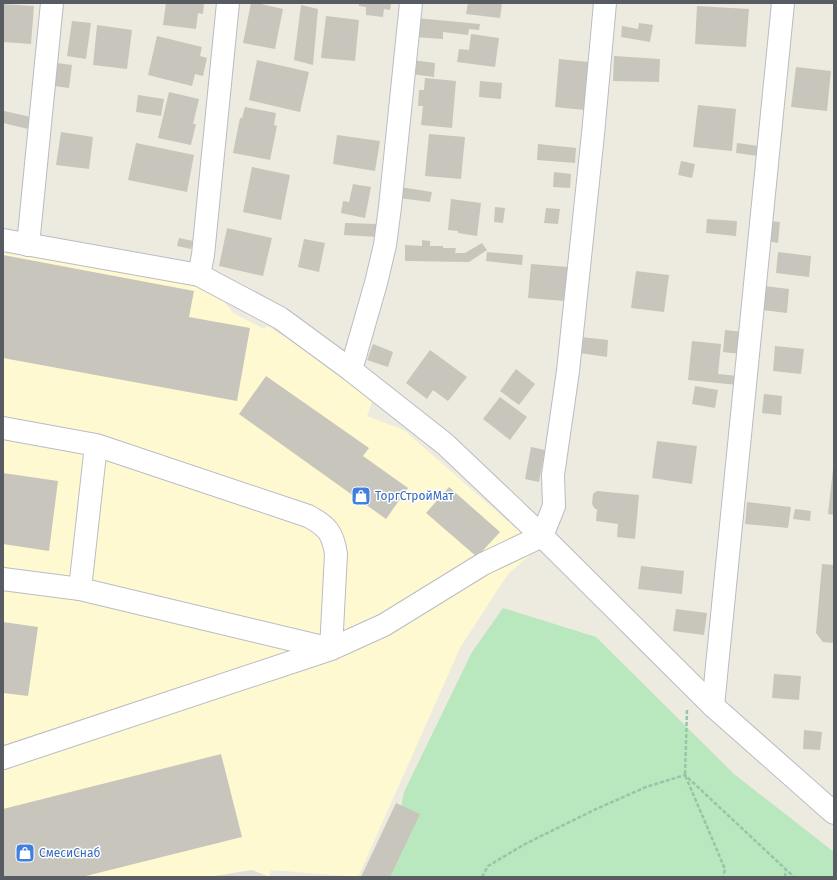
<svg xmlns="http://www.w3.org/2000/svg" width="837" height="880" font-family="'Fira Sans',sans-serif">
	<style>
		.commercial { fill: #fff9d2 }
		.industrial { fill: #e0ded7 }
		.green { fill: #b9e7be }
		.building { fill: #c8c5bc }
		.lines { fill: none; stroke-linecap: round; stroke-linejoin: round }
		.minor-casing { stroke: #babcc3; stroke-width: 24 }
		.path { stroke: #92c8a7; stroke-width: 2.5; stroke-dasharray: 4 2; stroke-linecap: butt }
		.minor { stroke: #fff; stroke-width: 22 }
		.labels { text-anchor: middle; stroke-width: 3; stroke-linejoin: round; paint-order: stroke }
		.shop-label { font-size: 12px; fill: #366cbe; stroke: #fff; text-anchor: start }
	</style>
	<rect width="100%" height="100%" fill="#edebdf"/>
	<!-- commercial -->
	<path class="commercial" d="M3 246 189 280 219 295 233 313 264 329 267 326 320 358 372 402 367 416 404 430 538 548 508 574 461 646 358 877 271 870 269 877 252 870 207 877H3Z"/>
	<!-- industrial -->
	<path class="industrial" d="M252 870 269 877H207L222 875Z"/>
	<!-- green -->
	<path class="green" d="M503 608 596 637 734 774 834 852V877H383L392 856 404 792 472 652Z"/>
	<!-- building -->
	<g class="building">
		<path d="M166 3H204L203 14 198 13 196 29 163 25Z"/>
		<path d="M251 3H257L283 9 275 49 243 43Z"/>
		<path d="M359 3H391L390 10 384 9 383 17 366 15V7L359 6Z"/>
		<path d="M468 3H502L500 18 466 14Z"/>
		<path d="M3 4 34 6 31 44 3 42Z"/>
		<path d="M301 5 318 9 313 65 294 60Z"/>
		<path d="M697 6 749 9 746 47 695 44Z"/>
		<path d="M326 16 359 20 355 61 321 58Z"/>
		<path d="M416 18 480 24 479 30 469 29 468 35 443 32V39L415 37Z"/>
		<path d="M72 21 91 23 86 59 67 56Z"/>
		<path d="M639 23 653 25 650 42 621 37 622 26 638 29Z"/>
		<path d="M97 25 132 30 127 69 93 65Z"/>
		<path d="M471 34 499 38 495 67 457 62 459 49 469 50Z"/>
		<path d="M157 36 202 47 200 56 207 58 203 76 195 74 192 86 148 75Z"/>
		<path d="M614 56 660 59 659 82 613 81Z"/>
		<path d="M559 59 589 62 584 110 555 107Z"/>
		<path d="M257 60 309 72 300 112 249 100Z"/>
		<path d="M412 60 435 63 434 77 411 74Z"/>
		<path d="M57 63 72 65 69 88 54 86Z"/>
		<path d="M796 67 831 71 827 111 791 107Z"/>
		<path d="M425 78 456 81 452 128 421 125 423 106H418L419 90H424Z"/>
		<path d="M480 81 502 83 501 99 479 97Z"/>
		<path d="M169 92 199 99 193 124H196L191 145 158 138Z"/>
		<path d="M138 95 164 99 161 116 136 112Z"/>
		<path d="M698 105 736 109 732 151 693 147Z"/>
		<path d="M245 107 276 113 274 125 277 126 270 160 233 153 240 118H242Z"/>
		<path d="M4 111 31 117 28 129 3 123Z"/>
		<path d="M61 132 93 137 89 169 56 165Z"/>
		<path d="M429 134 465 137 461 179 425 176Z"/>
		<path d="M337 135 380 141 375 171 333 164Z"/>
		<path d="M136 143 194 155 187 192 128 180Z"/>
		<path d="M737 143 759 146 758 156 736 153Z"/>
		<path d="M538 144 576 148 575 163 537 160Z"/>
		<path d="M681 161 695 164 692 178 678 175Z"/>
		<path d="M252 167 290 175 281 220 243 212Z"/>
		<path d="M554 172 571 174 570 188 553 187Z"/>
		<path d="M353 184 371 187 365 218 341 213 343 201 349 202Z"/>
		<path d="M400 187 432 192 430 202 399 198Z"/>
		<path d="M451 199 481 203 477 236 458 233V231L448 230Z"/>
		<path d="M495 207 505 208 503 223 494 222Z"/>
		<path d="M546 208 560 209 558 224 544 223Z"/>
		<path d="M707 219 737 221 736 236 706 233Z"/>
		<path d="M769 221 780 222 778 243 767 241Z"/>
		<path d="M345 223 378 224V237L344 235Z"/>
		<path d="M227 228 272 238 263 276 219 266Z"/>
		<path d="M179 238 193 241 191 249 177 246Z"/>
		<path d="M304 239 325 243 319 272 298 267Z"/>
		<path d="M422 240 430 241V246H443V248H456L455 253H465L482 243 487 250 469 262 405 261V245L422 246Z"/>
		<path d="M487 252 523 255 522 265 486 261Z"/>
		<path d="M778 252 811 256 809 277 776 273Z"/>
		<path d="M3 255 194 291 189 317 250 328 237 401 3 358Z"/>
		<path d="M531 264 568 267 565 301 528 298Z"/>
		<path d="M636 271 669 275 664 312 631 308Z"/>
		<path d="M764 286 789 289 787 313 762 310Z"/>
		<path d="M725 330 743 332 741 354 723 352Z"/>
		<path d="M581 337 608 340 607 357 580 353Z"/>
		<path d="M692 341 721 344 718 374 739 376 738 385 688 380Z"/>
		<path d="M373 344 393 352 388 367 367 360Z"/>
		<path d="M775 346 804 349 801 374 773 371Z"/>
		<path d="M430 350 467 377 448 401 433 390 427 399 406 383Z"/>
		<path d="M516 369 535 384 519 405 500 391Z"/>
		<path d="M266 376 369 448 363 456 408 488 386 519 239 414Z"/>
		<path d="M695 386 718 390 715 408 692 404Z"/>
		<path d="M764 394 782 396 781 415 762 413Z"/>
		<path d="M500 397 527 417 510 440 483 419Z"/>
		<path d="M657 441 697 446 692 484 652 478Z"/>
		<path d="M531 447 545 450 539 482 525 479Z"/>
		<path d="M833 469H834V515L828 514Z"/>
		<path d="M3 473 58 481 49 551 3 544Z"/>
		<path d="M449 487 500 532 477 557 426 513Z"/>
		<path d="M597 491 639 495 635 539 617 537 618 524 596 521 597 509H595L592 504 593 494Z"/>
		<path d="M747 502 791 507 788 528 745 524Z"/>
		<path d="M795 509 811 511 810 521 793 519Z"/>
		<path d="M822 564 834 565V643L823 642 816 633Z"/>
		<path d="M641 566 684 571 682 594 638 589Z"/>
		<path d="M676 609 707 613 704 635 673 631Z"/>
		<path d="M3 622 38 627 28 696 3 693Z"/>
		<path d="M774 674 801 676 799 700 772 698Z"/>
		<path d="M804 730 822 732 820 750 803 749Z"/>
		<path d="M221 754 242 837 82 877H3V809Z"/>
		<path d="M396 803 420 814 390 877H361Z"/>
	</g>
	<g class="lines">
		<defs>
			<g id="minor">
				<path d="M3 240 199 275 280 318 351 370 445 444 542 536 713 706 834 813"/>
				<path d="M28 245 52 3"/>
				<path d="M199 275 203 255 228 3"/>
				<path d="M351 370 376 283 385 245 390 207 411 3"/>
				<path d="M3 428 96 445 80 589 331 649 336 554C333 533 327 526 308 516L96 445"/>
				<path d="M3 579 80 589"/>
				<path d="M713 706 783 3"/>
				<path d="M3 758 331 649 384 625 483 564 542 536 554 506 553 475 568 371 593 134 605 3"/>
			</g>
		</defs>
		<!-- minor casing -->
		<use href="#minor" class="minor-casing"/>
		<!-- path -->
		<g class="path">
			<path d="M687 710 685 775 725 869 723 877"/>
			<path d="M482 877 488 866 525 844 594 810 646 787 685 775 794 877"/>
			<path d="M785 877 786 870"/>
		</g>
		<!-- minor -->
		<use href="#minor" class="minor"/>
	</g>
	<!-- icons -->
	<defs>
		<symbol id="shop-square" viewBox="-11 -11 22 22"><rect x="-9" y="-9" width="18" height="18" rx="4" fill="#3f7fe0" stroke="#fff"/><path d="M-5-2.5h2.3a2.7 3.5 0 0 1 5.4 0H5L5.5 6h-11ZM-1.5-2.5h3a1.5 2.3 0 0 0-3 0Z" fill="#fff"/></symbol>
	</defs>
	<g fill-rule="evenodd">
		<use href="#shop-square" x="350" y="485" width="22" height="22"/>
		<use href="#shop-square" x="14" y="842" width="22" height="22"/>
	</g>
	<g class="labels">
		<!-- shop labels -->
		<g class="shop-label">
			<text x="375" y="500">ТоргСтройМат</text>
			<text x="39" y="857">СмесиСнаб</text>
		</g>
	</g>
	<!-- border -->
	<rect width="837" height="880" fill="none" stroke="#585c62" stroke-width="8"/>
</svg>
